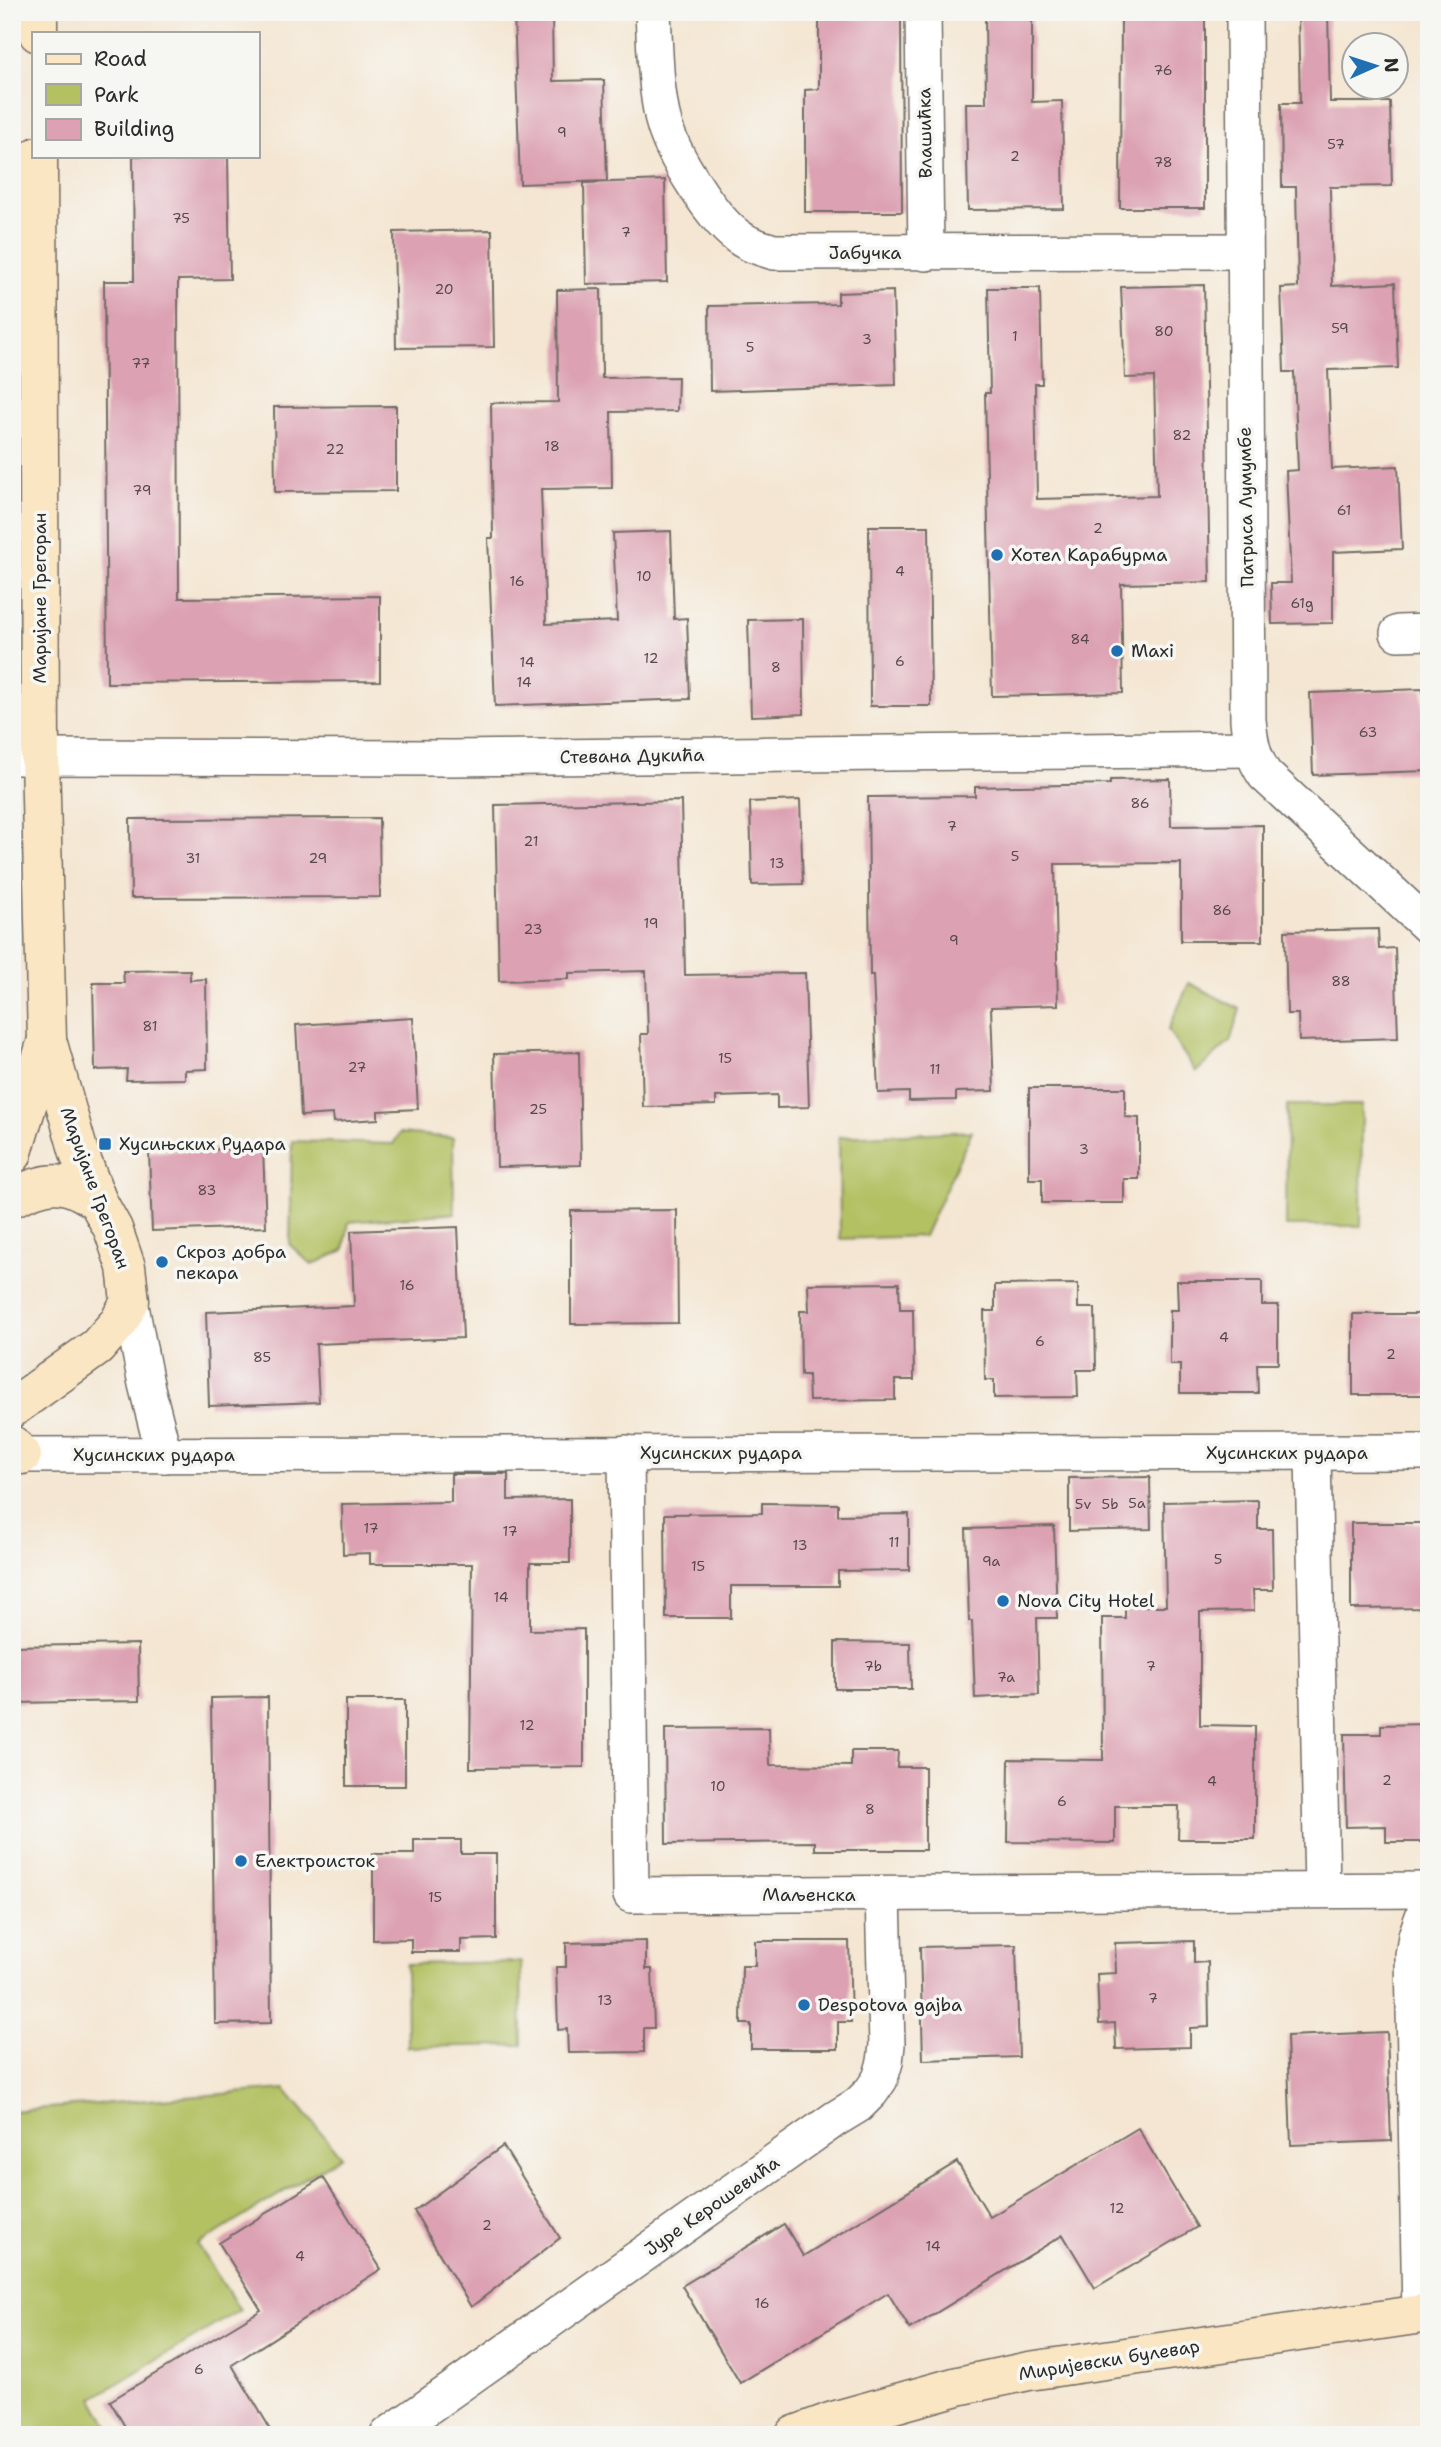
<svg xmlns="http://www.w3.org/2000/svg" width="1441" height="2447" font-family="'Shantell Sans',sans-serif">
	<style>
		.green { fill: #b3c163; stroke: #6f7647; stroke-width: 2 }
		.building { fill: #dca1b2 }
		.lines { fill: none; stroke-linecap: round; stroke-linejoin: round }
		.street-casing { stroke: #716c65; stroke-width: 38 }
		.secondary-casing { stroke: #716c65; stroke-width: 41 }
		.street { stroke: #fff; stroke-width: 35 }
		.secondary { stroke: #fbe6c4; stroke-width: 38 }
		.poi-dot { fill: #1f6fb2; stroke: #f6f6f2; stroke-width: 2.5 }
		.labels { text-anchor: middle; stroke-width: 7; stroke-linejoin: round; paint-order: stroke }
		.number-label { font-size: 14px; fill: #57484d }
		.street-label { font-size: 18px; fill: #2b2b2b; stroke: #f6f6f2 }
		.poi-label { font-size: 18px; fill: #2b2b2b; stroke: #f6f6f2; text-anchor: start }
	</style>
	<rect width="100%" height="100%" fill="#f6f6f2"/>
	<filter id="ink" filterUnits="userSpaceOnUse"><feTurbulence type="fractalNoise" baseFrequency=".0143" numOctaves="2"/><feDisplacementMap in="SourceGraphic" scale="14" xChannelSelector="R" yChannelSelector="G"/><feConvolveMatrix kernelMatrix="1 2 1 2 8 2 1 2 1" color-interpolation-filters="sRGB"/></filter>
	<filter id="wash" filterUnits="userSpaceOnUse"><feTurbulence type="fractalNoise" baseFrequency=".00686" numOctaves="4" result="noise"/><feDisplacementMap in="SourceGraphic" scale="28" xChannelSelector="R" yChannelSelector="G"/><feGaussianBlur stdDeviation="1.57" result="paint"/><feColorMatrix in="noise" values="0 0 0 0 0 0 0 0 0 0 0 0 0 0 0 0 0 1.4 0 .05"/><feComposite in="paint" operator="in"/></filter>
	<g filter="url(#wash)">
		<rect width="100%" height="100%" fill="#f4e6d2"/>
		<!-- green -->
		<g class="green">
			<path d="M1189 983 1240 1009 1230 1042 1196 1072 1168 1030Z"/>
			<path d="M1287 1105H1362L1361 1226H1286Z"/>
			<path d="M972 1131 924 1236 840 1239 839 1137Z"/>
			<path d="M400 1133 453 1138 454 1213 349 1222 344 1250 312 1265 290 1245 292 1141 393 1144Z"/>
			<path d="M521 1962 522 2045 407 2047 406 1964Z"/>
			<path d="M285 2089 341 2156 198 2245 240 2310 93 2398 113 2435H12V2111Z"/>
		</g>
		<g id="blocks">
			<!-- building -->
			<g class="building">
				<path d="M514 12H552L553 81 604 80 607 181 520 184Z"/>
				<path d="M819 12H901L902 212H805V90L819 89Z"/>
				<path d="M985 12H1032V102L1062 101 1064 209 968 210 966 103H986Z"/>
				<path d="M1121 12H1205V208H1120Z"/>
				<path d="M1298 12H1328L1330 102H1390L1392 186 1330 187 1332 286 1395 283 1398 368 1328 370 1332 469 1398 466 1402 549 1333 552V623L1272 624 1271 583H1291L1286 471 1298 470 1294 372H1284L1281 288 1298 287 1296 187H1282L1281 103H1300Z"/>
				<path d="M133 156H228L230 279 178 280 179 598 380 596V681L107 683 104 281H134Z"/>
				<path d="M665 180 667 282 586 284 584 183Z"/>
				<path d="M492 230 494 347 396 348 394 232Z"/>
				<path d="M1204 285 1210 582 1121 584 1123 693 992 696 985 393H990L988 288H1040L1042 384H1035L1037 499 1157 496 1154 377 1125 378 1121 287Z"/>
				<path d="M601 289 602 378 678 377 677 411 611 412 612 488 541 489 546 624 617 621 613 533 671 531 674 619 687 618 690 699 495 706 488 538H493L491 403 558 402 557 290Z"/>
				<path d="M893 291 896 385 710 391 709 306 838 304V293Z"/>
				<path d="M396 406V491L275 492 274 407Z"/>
				<path d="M869 526H929L931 706H870Z"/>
				<path d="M803 619 804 714 751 716 748 620Z"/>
				<path d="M1423 689 1426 771 1313 775 1310 693Z"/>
				<path d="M1170 779 1171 826 1263 825V941H1181V863L1055 864 1058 1005 991 1007 994 1091 956 1092V1100L909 1101V1092L878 1093 873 975H870L868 797 975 796V787L1110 784V780Z"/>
				<path d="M800 800 803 884 752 885 750 802Z"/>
				<path d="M681 801 685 975 805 973 809 1107 777 1108V1095L716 1097V1105L643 1107 641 1034H648L646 971 569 973V979L499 981 495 805Z"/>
				<path d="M379 818 380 897 131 898 130 819Z"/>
				<path d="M1378 929 1379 949 1395 948 1398 1038 1299 1041 1298 1014H1287L1285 931Z"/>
				<path d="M190 970V980L206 979 207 1069 185 1070V1079L126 1080 127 1069 95 1070 93 983H124L123 971Z"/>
				<path d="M413 1018 418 1109 378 1111V1119L334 1122 333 1114 301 1116 296 1025Z"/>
				<path d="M579 1052 581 1165 497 1167 494 1054Z"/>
				<path d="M1029 1088H1125V1117L1139 1118V1179H1124V1203H1042V1179H1029Z"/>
				<path d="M263 1148 266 1227 152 1231 149 1152Z"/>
				<path d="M677 1210 678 1323 571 1324V1211Z"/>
				<path d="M458 1227 463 1338 316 1344 319 1402 209 1406 206 1312 354 1306 351 1231Z"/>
				<path d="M1177 1281H1262V1305H1278V1364H1257L1258 1393H1180V1365H1170V1310H1178Z"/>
				<path d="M899 1283 900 1309H913L914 1380H895V1400L809 1401 808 1375H801L800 1311H809L808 1284Z"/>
				<path d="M1078 1284V1308H1095L1096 1370H1077L1078 1397 994 1398V1380H985L984 1311H995V1285Z"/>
				<rect x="1353" y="1314" width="76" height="81"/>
				<path d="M451 1474H508V1500L570 1499V1563H530V1630L584 1629V1767L470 1768 472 1564H370V1553L343 1554 342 1504 451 1502Z"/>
				<path d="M1150 1477 1151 1529 1069 1531V1478Z"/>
				<path d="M1258 1500V1529H1272L1273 1590H1253L1254 1611 1200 1612V1725L1255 1726V1839H1178L1179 1806H1115V1843L1008 1842 1009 1759 1103 1760 1102 1618H1125V1606H1166L1164 1502Z"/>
				<path d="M762 1503 838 1504V1515L909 1514V1570L838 1571V1586H731V1618H666L665 1514 762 1513Z"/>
				<path d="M1351 1523H1429V1608L1351 1609Z"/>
				<path d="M1054 1526 1057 1618H1037L1039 1695 975 1698 972 1621H969L966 1529Z"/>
				<path d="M835 1642 910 1643 911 1689H835Z"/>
				<path d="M138 1644 139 1701 12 1703V1646Z"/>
				<path d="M268 1697 271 2023 215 2024 211 1698Z"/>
				<rect x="346" y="1700" width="59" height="86"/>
				<path d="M1426 1724 1427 1735H1429V1842H1386V1826L1346 1827 1344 1734H1381V1725Z"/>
				<path d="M769 1728 770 1765 851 1766V1751H898L897 1767H925V1850H815V1842L666 1844 665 1729Z"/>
				<path d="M414 1840H461V1854H496V1939L461 1940V1952H411V1939L373 1940V1854H414Z"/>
				<path d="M646 1941V1969H652L654 2028H644V2052L568 2053 567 2029 558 2030 556 1967H566V1943Z"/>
				<path d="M755 1941H849L851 2022H838V2049H751V2024H741L742 1966H755Z"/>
				<path d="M1194 1941V1963L1208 1962 1209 2027 1190 2028V2047L1116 2049 1115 2023 1099 2024 1097 1974 1116 1973 1115 1943Z"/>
				<path d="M1016 1945 1019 2057 923 2060 920 1947Z"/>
				<path d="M1387 2032 1391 2141 1291 2145 1287 2036Z"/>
				<path d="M1138 2128 1197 2227 1095 2288 1063 2235 910 2329 888 2293 740 2383 682 2286 784 2224 803 2256 957 2162 990 2217Z"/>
				<path d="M503 2146 560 2238 471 2307 414 2211Z"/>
				<path d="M323 2177 381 2269 232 2365 274 2435H130L110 2401 261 2310 219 2243Z"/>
			</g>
		</g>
	</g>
	<g filter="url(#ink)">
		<use href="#blocks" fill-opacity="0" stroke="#716c65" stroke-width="2"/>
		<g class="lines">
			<defs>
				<g id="street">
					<path d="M653 12C655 49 655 85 663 120 671 153 714 223 743 240 752 246 764 249 774 252L1244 251"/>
					<path d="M923 12 926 253"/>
					<path d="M1244 12 1248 720C1250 741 1253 758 1265 775L1429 927"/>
					<path d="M1398 633 1429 632"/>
					<path d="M12 757 451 758 1252 749"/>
					<path d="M130 1301 146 1384 164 1455"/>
					<path d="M626 1453 631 1895 1429 1890"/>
					<path d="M1313 1454 1322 1890"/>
					<path d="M12 1455 1429 1452"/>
					<path d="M1420 2314 1413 1956 1416 1936 1429 1900"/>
					<path d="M388 2435 835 2119 858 2105 871 2092 880 2079 885 2062 887 2045 883 1895"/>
				</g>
				<g id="secondary">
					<path d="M38 12V33"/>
					<path d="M12 1155 47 1040"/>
					<path d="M12 1198C48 1180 65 1178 98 1202"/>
					<path d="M12 1408 97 1347 119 1322 130 1301 126 1267 113 1229 98 1202 79 1153 47 1040 40 757 38 156"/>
					<path d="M12 1445 22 1455"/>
					<path d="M795 2435 833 2421 958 2386 1029 2371 1429 2313"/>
				</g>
			</defs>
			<!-- street casing -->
			<use href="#street" class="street-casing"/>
			<!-- secondary casing -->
			<use href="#secondary" class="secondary-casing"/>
			<!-- street -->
			<use href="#street" class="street"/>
			<!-- secondary -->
			<use href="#secondary" class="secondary"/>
		</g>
	</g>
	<!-- markers -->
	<g class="poi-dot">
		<circle cx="997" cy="555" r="7"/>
		<circle cx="1117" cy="651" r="7"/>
		<rect x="98" y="1137" width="14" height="14" rx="3.5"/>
		<circle cx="162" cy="1262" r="7"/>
		<circle cx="1003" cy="1601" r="7"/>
		<circle cx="241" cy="1861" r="7"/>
		<circle cx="804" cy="2005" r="7"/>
	</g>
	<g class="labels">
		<!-- number labels -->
		<g class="number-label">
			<text x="1163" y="75">76</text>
			<text x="562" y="137">9</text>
			<text x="1336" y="149">57</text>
			<text x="1015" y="161">2</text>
			<text x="1163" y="167">78</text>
			<text x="181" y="223">75</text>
			<text x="626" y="237">7</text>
			<text x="444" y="294">20</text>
			<text x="1340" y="333">59</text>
			<text x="1164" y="336">80</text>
			<text x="1015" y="341">1</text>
			<text x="867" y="344">3</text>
			<text x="750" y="352">5</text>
			<text x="141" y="368">77</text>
			<text x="1182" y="440">82</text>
			<text x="552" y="451">18</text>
			<text x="335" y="454">22</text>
			<text x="142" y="495">79</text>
			<text x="1344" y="515">61</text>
			<text x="1098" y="533">2</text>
			<text x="900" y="576">4</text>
			<text x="644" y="581">10</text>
			<text x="517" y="586">16</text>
			<text x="1302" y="608">61g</text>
			<text x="1080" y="644">84</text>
			<text x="651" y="663">12</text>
			<text x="900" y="666">6</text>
			<text x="527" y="667">14</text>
			<text x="776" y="672">8</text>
			<text x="524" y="687">14</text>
			<text x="1368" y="737">63</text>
			<text x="1140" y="808">86</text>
			<text x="952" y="831">7</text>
			<text x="531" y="846">21</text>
			<text x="1015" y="861">5</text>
			<text x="193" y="863">31</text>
			<text x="318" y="863">29</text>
			<text x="777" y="868">13</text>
			<text x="1222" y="915">86</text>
			<text x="651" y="928">19</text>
			<text x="533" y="934">23</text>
			<text x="954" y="945">9</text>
			<text x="1341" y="986">88</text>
			<text x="150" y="1031">81</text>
			<text x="725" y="1063">15</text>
			<text x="357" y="1072">27</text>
			<text x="935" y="1074">11</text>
			<text x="538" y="1114">25</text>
			<text x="1084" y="1154">3</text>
			<text x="207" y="1195">83</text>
			<text x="407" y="1290">16</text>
			<text x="1224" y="1342">4</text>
			<text x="1040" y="1346">6</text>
			<text x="1391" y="1359">2</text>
			<text x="262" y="1362">85</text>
			<text x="1137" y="1508">5a</text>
			<text x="1083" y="1509">5v</text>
			<text x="1110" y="1509">5b</text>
			<text x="371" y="1533">17</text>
			<text x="510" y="1536">17</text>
			<text x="894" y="1547">11</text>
			<text x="800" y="1550">13</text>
			<text x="1218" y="1564">5</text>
			<text x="991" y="1566">9a</text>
			<text x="698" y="1571">15</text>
			<text x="501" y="1602">14</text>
			<text x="873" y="1671">7b</text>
			<text x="1151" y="1671">7</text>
			<text x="1006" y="1682">7a</text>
			<text x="527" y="1730">12</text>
			<text x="1387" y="1785">2</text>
			<text x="1212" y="1786">4</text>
			<text x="718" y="1791">10</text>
			<text x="1062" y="1806">6</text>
			<text x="870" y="1814">8</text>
			<text x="435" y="1902">15</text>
			<text x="1153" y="2003">7</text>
			<text x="605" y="2005">13</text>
			<text x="1117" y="2213">12</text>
			<text x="487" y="2230">2</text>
			<text x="933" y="2251">14</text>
			<text x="300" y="2261">4</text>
			<text x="762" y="2308">16</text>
			<text x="199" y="2374">6</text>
		</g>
		<!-- street labels -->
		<g class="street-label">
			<text transform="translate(925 133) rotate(-91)" y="6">Влашићка</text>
			<text x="865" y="259">Јабучка</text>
			<text transform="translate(1246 507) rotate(-91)" y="6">Патриса Лумумбе</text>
			<text transform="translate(40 598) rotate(-90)" y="6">Маријане Грегоран</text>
			<text transform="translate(632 756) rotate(-1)" y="6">Стевана Дукића</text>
			<text transform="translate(95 1188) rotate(70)" y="6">Маријане Грегоран</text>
			<text x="721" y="1459">Хусинских рудара</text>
			<text x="1287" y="1459">Хусинских рудара</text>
			<text x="154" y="1461">Хусинских рудара</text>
			<text x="809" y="1901">Маљенска</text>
			<text transform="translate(712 2206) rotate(-35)" y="6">Јуре Керошевића</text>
			<text transform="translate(1109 2360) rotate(-9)" y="6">Миријевски булевар</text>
		</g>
		<!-- poi labels -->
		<g class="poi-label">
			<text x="1011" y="561">Хотел Карабурма</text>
			<text x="1131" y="657">Maxi</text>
			<text x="119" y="1150">Хусињских Рудара</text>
			<text x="176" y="1258">Скроз добра<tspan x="176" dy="21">пекара</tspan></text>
			<text x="1017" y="1607">Nova City Hotel</text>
			<text x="255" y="1867">Електроисток</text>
			<text x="818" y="2011">Despotova gajba</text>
		</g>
	</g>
	<!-- margin -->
	<rect width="1441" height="2447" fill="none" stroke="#f6f6f2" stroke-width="42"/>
	<!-- legend -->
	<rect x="32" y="32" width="228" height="126" fill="#f6f6f2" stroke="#a5a5a2" stroke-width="2"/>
	<rect x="46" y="54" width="35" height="10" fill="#fbe6c4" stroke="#a5a5a2" stroke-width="2"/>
	<text x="94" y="66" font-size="21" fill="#2b2b2b">Road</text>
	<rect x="46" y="84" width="35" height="21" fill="#b3c163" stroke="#a5a5a2" stroke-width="2"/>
	<text x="94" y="102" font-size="21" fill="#2b2b2b">Park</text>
	<rect x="46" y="119" width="35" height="21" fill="#dca1b2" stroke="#a5a5a2" stroke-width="2"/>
	<text x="94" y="136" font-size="21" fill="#2b2b2b">Building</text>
	<!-- north arrow -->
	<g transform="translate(1375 66) rotate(87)"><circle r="33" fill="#f6f6f2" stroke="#a5a5a2" stroke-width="2"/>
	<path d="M0-5L12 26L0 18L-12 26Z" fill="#1f6fb2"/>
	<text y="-10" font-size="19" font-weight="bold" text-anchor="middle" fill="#2b2b2b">N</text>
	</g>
</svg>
